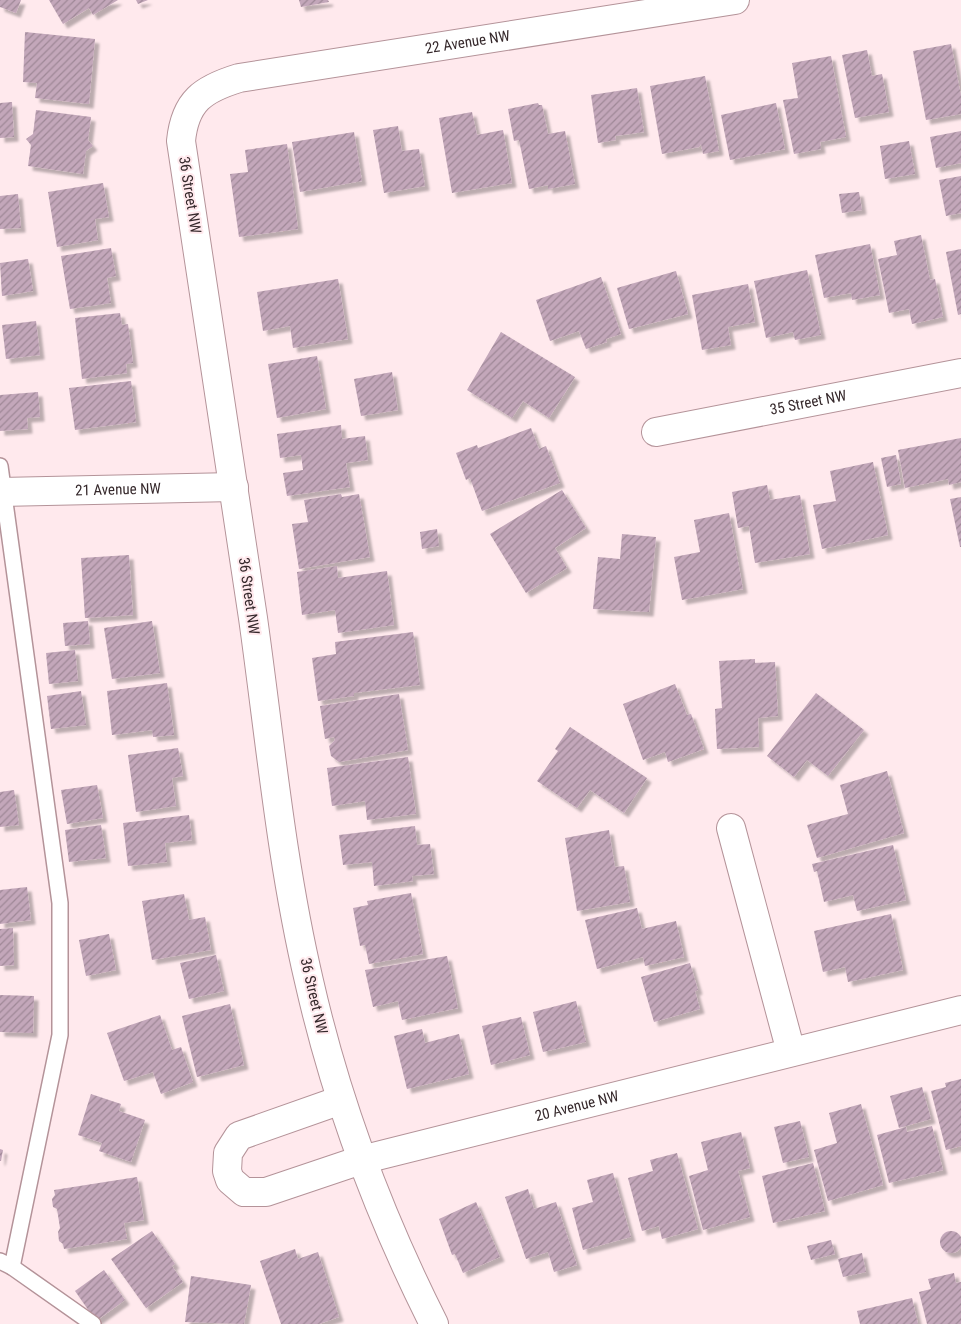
<svg xmlns="http://www.w3.org/2000/svg" width="961" height="1324" font-family="'Roboto Condensed',sans-serif">
	<style>
		.building { fill: url(#building-hatch); filter: url(#shadow) }
		.lines { fill: none; stroke-linecap: round; stroke-linejoin: round }
		.service-casing { stroke: #b49399; stroke-width: 18 }
		.minor-casing { stroke: #b49399; stroke-width: 30 }
		.service { stroke: #fff; stroke-width: 15 }
		.minor { stroke: #fff; stroke-width: 28 }
		.labels { text-anchor: middle; stroke-width: 4; stroke-linejoin: round; paint-order: stroke }
		.street-label { font-size: 15px; fill: #35282b; stroke: #ffe9ed }
	</style>
	<defs>
		<pattern id="building-hatch" width="6" height="6" patternUnits="userSpaceOnUse" patternTransform="scale(1.25)"><rect width="6" height="6" fill="#c3a7ba"/><path d="M-1 1l2-2M0 6l6-6M5 7l2-2" fill="none" stroke="#9f8897"/></pattern>
		<filter id="shadow"><feDropShadow dx="4.5" dy="4.5" stdDeviation="1" flood-color="#0004"/></filter>
	</defs>
	<rect width="100%" height="100%" fill="#ffe9ed"/>
	<!-- building -->
	<g class="building">
		<path d="M0 0H21L16 13 0 7Z"/>
		<path d="M49 0H118L93 15 89 8 63 24Z"/>
		<path d="M136 0H148L138 4Z"/>
		<path d="M299 0H328L329 2 301 7Z"/>
		<path d="M25 32 95 39 89 104 35 98 37 83 23 82Z"/>
		<path d="M951 44 961 96V114L926 120 913 51Z"/>
		<path d="M867 50 872 76 882 74 889 112 855 118 842 55Z"/>
		<path d="M831 56 846 137 820 142 821 149 794 154 783 100 798 98 792 63Z"/>
		<path d="M705 76 719 151 703 154 701 144 699 147 662 154 650 86Z"/>
		<path d="M637 88 644 132 615 136 616 140 598 143 591 95Z"/>
		<path d="M12 102 14 137 0 138V103Z"/>
		<path d="M538 103 539 105H542L548 134 565 131 575 184 548 189V185L529 189 519 140 514 141 508 109Z"/>
		<path d="M776 103 785 149 730 160 721 115Z"/>
		<path d="M36 110 91 117 88 140 93 146 86 151 83 174 28 166 31 145 26 139 33 134Z"/>
		<path d="M472 112 477 135 503 130 512 183 452 193 439 118Z"/>
		<path d="M398 126 402 151 419 149 425 186 384 193 373 130Z"/>
		<path d="M961 131V163L936 168 930 137Z"/>
		<path d="M354 132 362 181 300 192 292 142Z"/>
		<path d="M909 141 915 174 885 179 880 146Z"/>
		<path d="M287 144 298 229 239 237 230 174 248 172 245 150Z"/>
		<path d="M961 176V213L946 216 939 180Z"/>
		<path d="M103 183 109 217 95 219 98 240 57 247 48 192Z"/>
		<path d="M859 192 862 210 842 213 839 194Z"/>
		<path d="M18 194 21 228 0 229V196Z"/>
		<path d="M921 235 930 280 935 279 943 317 912 324 909 309 889 313 878 259 897 255 894 241Z"/>
		<path d="M870 244 880 295 852 300 851 293 824 298 815 255Z"/>
		<path d="M111 248 116 276 107 278 111 303 70 309 61 256Z"/>
		<path d="M961 249V314L958 315 946 252Z"/>
		<path d="M28 259 33 291 2 296 0 263Z"/>
		<path d="M807 270 821 335 795 340 793 332 766 338 754 281Z"/>
		<path d="M676 271 688 314 629 329 617 288Z"/>
		<path d="M601 277 621 334 606 339 607 342 586 349 579 331 550 341 536 300Z"/>
		<path d="M338 279 348 339 293 348 290 326 263 331 257 292Z"/>
		<path d="M748 284 755 322 728 327 731 345 702 350 692 295Z"/>
		<path d="M120 313 122 325 128 324 133 363 126 364 127 373 82 379 75 318Z"/>
		<path d="M36 321 40 355 6 359 2 325Z"/>
		<path d="M501 332 575 377 549 418 523 401 512 418 467 390Z"/>
		<path d="M317 356 326 409 277 418 268 364Z"/>
		<path d="M392 372 398 410 361 416 354 379Z"/>
		<path d="M131 381 136 422 75 430 69 388Z"/>
		<path d="M38 392 40 417 27 418 28 429 0 431V395Z"/>
		<path d="M341 425 342 439 365 436 368 460 346 463 350 487 287 496 283 473 303 470 301 455 280 458 277 434Z"/>
		<path d="M531 428 539 449 546 446 560 483 482 511 470 478 466 480 456 453 477 445 478 448Z"/>
		<path d="M961 438V482L949 485 948 479 905 488 898 450Z"/>
		<path d="M896 455 901 484 887 487 881 458Z"/>
		<path d="M873 462 888 535 822 549 813 505 836 501 830 471Z"/>
		<path d="M767 485 770 500 800 495 810 554 755 563 749 526 738 528 732 492Z"/>
		<path d="M562 490 586 528 555 548 567 568 526 593 490 534Z"/>
		<path d="M341 494 342 497 359 494 370 557 299 569 292 524 308 522 304 500Z"/>
		<path d="M961 497V547H960L950 499Z"/>
		<path d="M729 513 743 589 682 600 674 557 700 552 694 520Z"/>
		<path d="M437 529 439 546 422 549 420 532Z"/>
		<path d="M622 534 656 537 649 612 593 609 598 557 620 559Z"/>
		<path d="M129 555 133 615 85 618 81 558Z"/>
		<path d="M337 566 338 578 387 571 394 625 338 633 335 610 302 615 297 572Z"/>
		<path d="M88 621 90 644 65 646 63 623Z"/>
		<path d="M152 621 160 673 112 679 104 628Z"/>
		<path d="M413 632 420 685 354 693V696L318 701 312 658 336 654 335 642Z"/>
		<path d="M75 650 78 681 49 684 46 653Z"/>
		<path d="M755 659V663L775 662 778 716 758 718 759 747 717 749 715 709 722 708 719 661Z"/>
		<path d="M167 683 174 735 153 737 152 730 112 735 107 691Z"/>
		<path d="M675 684 687 715 691 714 704 749 668 762 665 752 643 760 623 704Z"/>
		<path d="M81 691 86 725 51 729 47 696Z"/>
		<path d="M816 693 864 730 828 776 807 760 794 777 767 756Z"/>
		<path d="M399 694 408 750 339 762 331 756 329 746 335 740 334 737 325 739 320 706Z"/>
		<path d="M570 727 647 778 624 813 590 790 577 808 537 781 558 751 555 749Z"/>
		<path d="M178 748 183 776 172 778 176 806 136 812 128 755Z"/>
		<path d="M408 757 416 814 367 820 365 801 332 806 327 768Z"/>
		<path d="M887 771 904 833 817 858 807 825 848 814 840 785Z"/>
		<path d="M97 785 103 818 67 824 61 790Z"/>
		<path d="M14 790 19 825 0 827V792Z"/>
		<path d="M189 815 192 840 165 843 167 862 128 866 123 823Z"/>
		<path d="M101 825 106 858 69 862 65 830Z"/>
		<path d="M415 826 417 845 430 844 434 874 412 876 413 881 374 886 372 862 343 865 339 835Z"/>
		<path d="M609 830 615 867 624 866 630 902 577 911 565 838Z"/>
		<path d="M893 845 906 900 857 911 853 895 824 902 817 871 814 872 812 864Z"/>
		<path d="M27 887 31 920 0 924V890Z"/>
		<path d="M411 893 423 954 369 964 365 945 360 946 353 908 368 905 367 901Z"/>
		<path d="M184 894 189 920 205 917 211 950 152 960 142 901Z"/>
		<path d="M637 908 642 929 676 921 684 957 645 966 643 957 597 969 585 920Z"/>
		<path d="M891 914 903 970 848 982 845 967 823 972 814 931Z"/>
		<path d="M13 928 14 965 0 966V929Z"/>
		<path d="M109 934 116 970 86 976 79 940Z"/>
		<path d="M216 955 224 991 189 999 180 963Z"/>
		<path d="M447 956 458 1008 402 1020 398 1001 373 1007 365 970Z"/>
		<path d="M690 963 698 990 695 991 700 1009 654 1022 641 977Z"/>
		<path d="M0 995 34 996 33 1033 0 1032Z"/>
		<path d="M576 1001 586 1042 543 1052 533 1012Z"/>
		<path d="M230 1004 244 1065 197 1077 182 1016Z"/>
		<path d="M160 1015 172 1050 181 1047 193 1082 161 1094 153 1072 124 1081 107 1033Z"/>
		<path d="M521 1017 530 1055 491 1065 482 1026Z"/>
		<path d="M422 1029 425 1043 459 1034 469 1074 407 1089 394 1036Z"/>
		<path d="M961 1079V1146L946 1150 931 1091 946 1087 945 1083Z"/>
		<path d="M922 1087 931 1119 899 1128 890 1096Z"/>
		<path d="M91 1094 121 1104 119 1111 145 1120 131 1162 99 1151 102 1143 78 1135Z"/>
		<path d="M861 1104 883 1185 828 1201 814 1150 837 1143 829 1113Z"/>
		<path d="M800 1121 809 1157 783 1163 774 1127Z"/>
		<path d="M932 1126 943 1170 889 1183 877 1135 906 1127 907 1132Z"/>
		<path d="M741 1132 750 1168 738 1171 750 1217 703 1230 689 1176 708 1170 701 1142Z"/>
		<path d="M0 1149 3 1150 1 1161H0Z"/>
		<path d="M677 1153 698 1229 662 1239 659 1226 642 1231 628 1178 653 1171 650 1160Z"/>
		<path d="M813 1163 825 1211 773 1223 762 1176Z"/>
		<path d="M613 1173 631 1237 583 1250 572 1208 593 1202 587 1180Z"/>
		<path d="M137 1177 144 1220 124 1223 127 1239 64 1249 63 1244 59 1241 58 1232 60 1228 57 1209 53 1207 52 1199 55 1195 54 1190Z"/>
		<path d="M528 1189 534 1209 556 1202 577 1265 554 1272 548 1252 526 1259 505 1197Z"/>
		<path d="M476 1202 500 1257 463 1273 455 1254 452 1255 439 1219Z"/>
		<circle cx="951" cy="1242" r="11"/>
		<path d="M152 1231 175 1264 172 1266 183 1282 146 1308 111 1259Z"/>
		<path d="M831 1240 835 1254 811 1260 807 1246Z"/>
		<path d="M295 1249 298 1259 318 1252 339 1317 319 1324H281L260 1261Z"/>
		<path d="M862 1253 866 1272 843 1277 838 1259Z"/>
		<path d="M104 1270 125 1300 96 1321 75 1291Z"/>
		<path d="M954 1273 956 1283 961 1282V1324H927L919 1292 931 1289 928 1279Z"/>
		<path d="M191 1276 251 1285 244 1324 185 1322Z"/>
		<path d="M912 1298 918 1324H860L857 1311Z"/>
	</g>
	<g class="lines">
		<defs>
			<g id="service">
				<path d="M0 466 60 903V1035L12 1267"/>
				<path d="M0 1261 12 1267 93 1324"/>
			</g>
			<g id="minor">
				<path id="s1" d="M656 432 961 373"/>
				<path id="s2" d="M0 492 234 487"/>
				<path d="M731 828 791 1052"/>
				<path id="s3" d="M341 1100 239 1136 228 1153 227 1171 230 1180 244 1192H266L361 1160 961 1010"/>
				<path id="s4" d="M434 1324C379 1215 336 1100 309 981 281 862 270 739 253 618 230 459 206 300 181 141 185 101 203 89 239 78L735 0"/>
			</g>
		</defs>
		<!-- service casing -->
		<use href="#service" class="service-casing"/>
		<!-- minor casing -->
		<use href="#minor" class="minor-casing"/>
		<!-- service -->
		<use href="#service" class="service"/>
		<!-- minor -->
		<use href="#minor" class="minor"/>
	</g>
	<g class="labels">
		<!-- street labels -->
		<g class="street-label">
			<text dy="5" stroke="none"><textPath href="#s4" startOffset="1540">22 Avenue NW</textPath></text>
			<text transform="translate(190 195) rotate(81)" y="5">36 Street NW</text>
			<text dy="5" stroke="none"><textPath href="#s1" startOffset="155">35 Street NW</textPath></text>
			<text dy="5" stroke="none"><textPath href="#s2" startOffset="118">21 Avenue NW</textPath></text>
			<text transform="translate(249 596) rotate(82)" y="5">36 Street NW</text>
			<text transform="translate(314 996) rotate(77)" y="5">36 Street NW</text>
			<text dy="5" stroke="none"><textPath href="#s3" startOffset="519">20 Avenue NW</textPath></text>
		</g>
	</g>
</svg>
